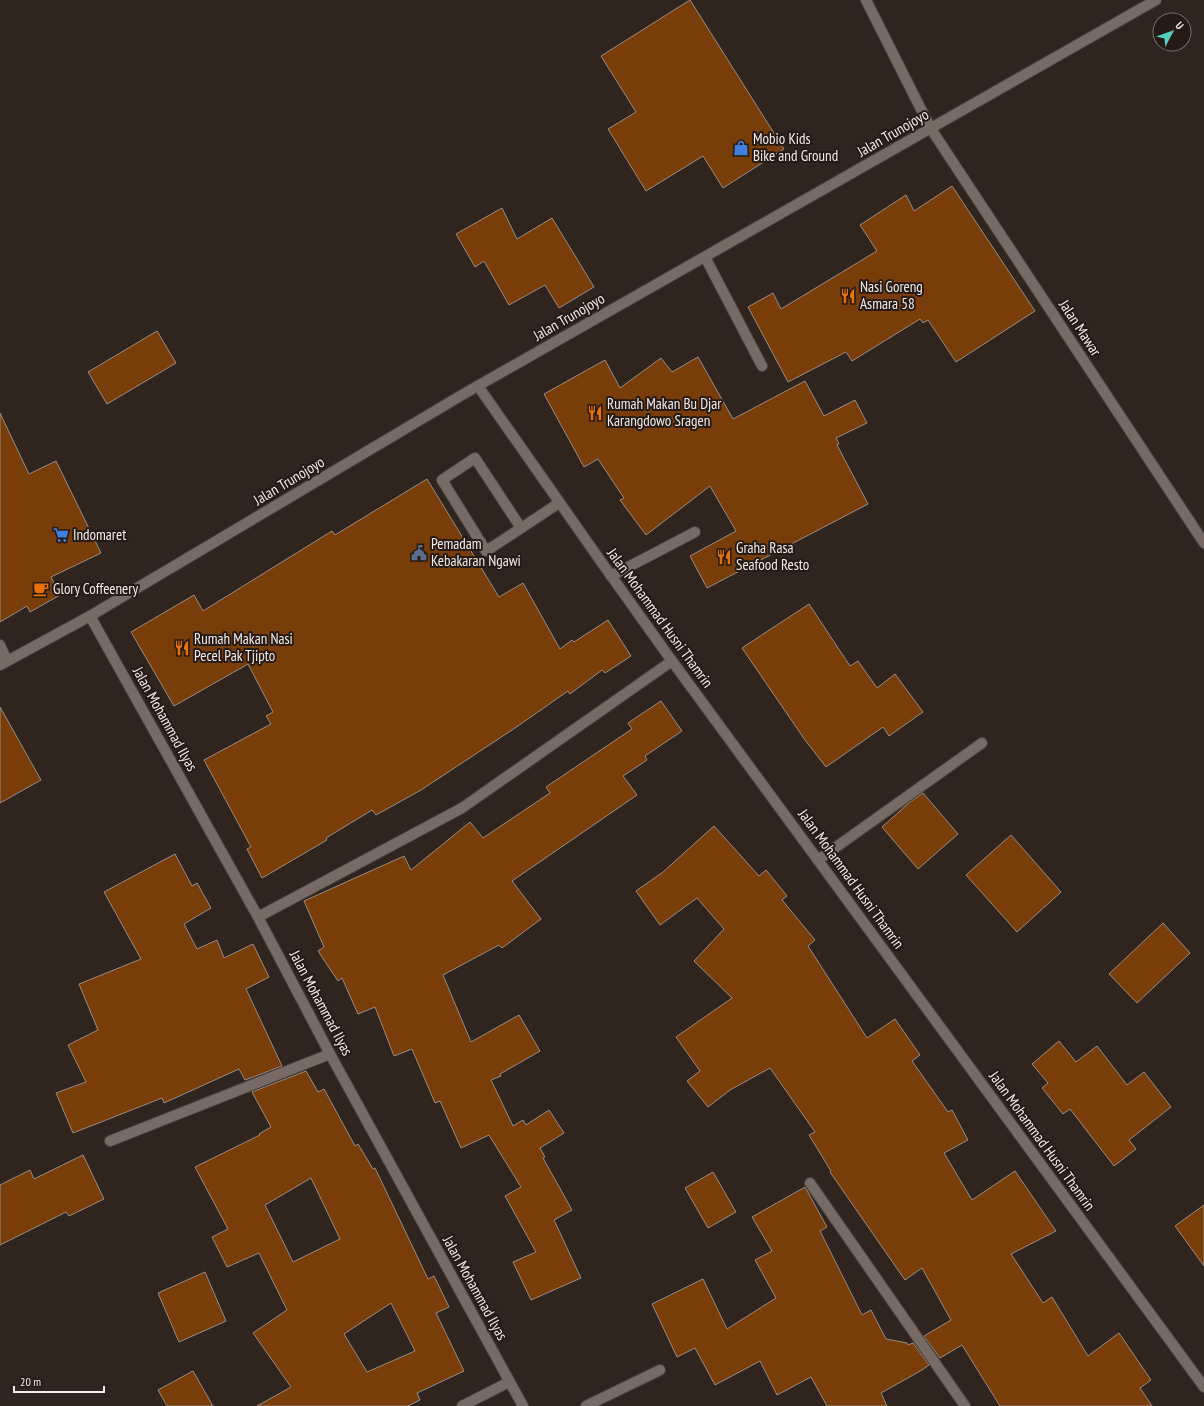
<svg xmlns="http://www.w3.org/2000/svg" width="1204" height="1406" font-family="'PT Sans Narrow',sans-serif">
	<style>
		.building { fill: #783d09; stroke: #9a8d84; fill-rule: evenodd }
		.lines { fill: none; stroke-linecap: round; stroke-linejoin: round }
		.lane-casing { stroke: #4c433e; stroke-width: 12 }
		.street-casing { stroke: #4c433e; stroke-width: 12 }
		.secondary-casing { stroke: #4c433e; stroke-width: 12 }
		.lane { stroke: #786a64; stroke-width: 10 }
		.street { stroke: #786a64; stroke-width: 10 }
		.secondary { stroke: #786a64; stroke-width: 10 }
		.labels { text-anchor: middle; stroke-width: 4; stroke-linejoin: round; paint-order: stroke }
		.street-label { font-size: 15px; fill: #f4ece8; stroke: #261a15 }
		.poi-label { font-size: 15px; fill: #f4ece8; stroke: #261a15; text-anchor: start }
	</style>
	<rect width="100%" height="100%" fill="#2f241e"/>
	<!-- building -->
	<g class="building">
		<path d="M690 0 784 149 723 188 703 156 646 191 608 129 636 112 601 56Z"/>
		<path d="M952 186 1035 311 956 362 928 320 923 323 920 319 852 361 846 352 788 382 748 307 773 293 781 309 877 251 860 225 906 195 914 211Z"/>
		<path d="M502 208 517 239 552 218 594 287 559 308 545 285 509 305 484 261 475 267 456 234Z"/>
		<path d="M157 331 176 363 107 404 88 372Z"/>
		<path d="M698 357 733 419 805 381 824 416 855 400 867 423 836 438 839 444 837 445 868 504 707 588 690 556 736 531 710 486 646 535 620 500 624 498 598 459 584 467 544 394 605 360 620 388 661 358 672 372Z"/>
		<path d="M0 413 29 474 56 461 101 553 51 577 60 595 30 612 27 606 0 622Z"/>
		<path d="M427 479 499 597 523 583 560 649 572 640 574 642 608 620 631 656 605 673 602 670 570 694 568 691 515 728 421 790 376 815 372 810 326 838 327 840 262 878 247 849 251 847 204 760 271 724 266 716 273 712 248 664 174 706 131 632 194 595 203 611 332 531 335 535Z"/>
		<path d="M809 604 850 666 858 661 877 688 895 674 923 712 889 736 883 727 826 767 805 740 742 648Z"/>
		<path d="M661 701 682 731 645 756 647 760 623 776 637 795 512 881 541 919 502 948 499 945 443 975 471 1042 519 1015 540 1051 500 1074 501 1076 491 1080 513 1126 523 1120 526 1125 549 1110 564 1133 540 1148 545 1157 543 1158 572 1210 554 1220 581 1278 531 1300 513 1262 536 1252 505 1196 521 1187 489 1135 461 1148 440 1101 435 1103 412 1049 394 1056 375 1007 358 1014 342 978 338 981 318 951 324 947 304 901 404 856 411 870 470 822 483 838 550 793 546 787 632 729 628 723Z"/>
		<path d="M0 707 41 780 0 803Z"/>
		<path d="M923 793 958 834 918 869 882 827 910 802Z"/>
		<path d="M714 826 759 876 766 870 787 896 782 900 815 940 808 946 867 1038 895 1019 920 1055 912 1061 948 1112 952 1110 968 1140 944 1153 972 1200 1015 1171 1056 1231 1011 1254 1043 1303 1052 1297 1088 1356 1119 1333 1151 1380 1140 1388 1152 1406H1000L962 1345 940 1358 924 1336 951 1320 922 1268 905 1280 830 1172 831 1171 809 1135 815 1132 770 1068 730 1090 708 1107 687 1081 700 1071 676 1037 732 998 694 961 724 929 697 898 660 925 636 891 663 872Z"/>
		<path d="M1011 835 1061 892 1017 932 966 875Z"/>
		<path d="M175 854 192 886 197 883 211 908 184 924 197 949 217 940 224 958 253 944 269 977 246 989 282 1066 245 1080 239 1069 164 1103 162 1098 73 1133 56 1093 86 1082 68 1045 98 1030 79 984 141 959 104 892Z"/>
		<path d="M1163 923 1190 953 1137 1003 1109 974Z"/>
		<path d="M1059 1041 1076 1062 1097 1046 1127 1085 1144 1072 1171 1107 1129 1140 1136 1149 1114 1166 1070 1109 1063 1114 1042 1088 1048 1083 1032 1064Z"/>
		<path d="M306 1071 318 1092 324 1089 355 1146 358 1144 373 1169 375 1168 428 1279 434 1276 449 1307 436 1313 464 1371 417 1393 420 1400 408 1406H257L291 1387 253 1333 287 1310 259 1253 227 1267 212 1237 228 1229 195 1167 260 1135 259 1134 271 1127 252 1092ZM311 1178 340 1239 293 1262 265 1205ZM391 1303 415 1351 367 1372 344 1334Z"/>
		<path d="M83 1155 104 1199 69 1216 66 1212 0 1245V1185L30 1170 34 1179Z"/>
		<path d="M713 1172 736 1212 708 1228 685 1188Z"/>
		<path d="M805 1187 827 1227 820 1231 862 1315 871 1310 886 1339 907 1343 908 1345 913 1343 929 1365 922 1370 881 1393 887 1406H827L811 1377 777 1395 760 1361 715 1385 695 1348 677 1357 652 1304 703 1279 727 1329 776 1298 755 1260 772 1251 752 1217Z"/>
		<path d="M1204 1205V1266L1175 1226Z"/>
		<path d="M205 1272 226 1321 179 1342 158 1293Z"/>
		<path d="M193 1371 213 1406H167L158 1390Z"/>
	</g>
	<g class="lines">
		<defs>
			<g id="lane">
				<path d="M705 257 762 366"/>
				<path d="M521 528 475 458 442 480 486 551C511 535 535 519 559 503"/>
				<path d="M611 576 695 532"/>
			</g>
			<g id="street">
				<path d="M866 0 931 129 1204 543"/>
				<path d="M0 645 7 661"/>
				<path d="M818 860 982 743"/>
				<path d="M258 917 462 808 672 661"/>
				<path d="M110 1141 330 1054"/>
				<path d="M810 1183 965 1406"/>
				<path d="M462 1406 509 1382"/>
				<path d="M586 1406 660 1370"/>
			</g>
			<g id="secondary">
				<path d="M478 386 602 563 672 661 1204 1387"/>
				<path d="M90 616 258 917 330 1054 523 1406"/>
				<path d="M0 665 90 616 467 392 1156 0"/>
			</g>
		</defs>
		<!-- lane casing -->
		<use href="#lane" class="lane-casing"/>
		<!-- street casing -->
		<use href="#street" class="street-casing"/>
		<!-- secondary casing -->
		<use href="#secondary" class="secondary-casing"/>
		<!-- lane -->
		<use href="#lane" class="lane"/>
		<!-- street -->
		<use href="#street" class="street"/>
		<!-- secondary -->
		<use href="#secondary" class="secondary"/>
	</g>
	<!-- icons -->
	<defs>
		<symbol id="shop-bare" viewBox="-9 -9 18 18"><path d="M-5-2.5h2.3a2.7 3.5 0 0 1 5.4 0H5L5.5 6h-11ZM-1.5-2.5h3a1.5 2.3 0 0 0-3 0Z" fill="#3f7fe0" stroke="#261a15" stroke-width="2.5" paint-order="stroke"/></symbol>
		<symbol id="restaurant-bare" viewBox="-9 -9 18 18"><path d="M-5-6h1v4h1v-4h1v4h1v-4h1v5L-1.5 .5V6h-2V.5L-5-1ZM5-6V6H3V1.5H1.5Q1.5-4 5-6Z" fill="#e8710a" stroke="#261a15" stroke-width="2.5" paint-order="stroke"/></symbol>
		<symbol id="supermarket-bare" viewBox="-9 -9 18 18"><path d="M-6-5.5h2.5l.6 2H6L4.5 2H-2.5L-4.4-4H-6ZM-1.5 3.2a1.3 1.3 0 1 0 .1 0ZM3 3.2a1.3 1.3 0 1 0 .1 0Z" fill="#3f7fe0" stroke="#261a15" stroke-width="2.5" paint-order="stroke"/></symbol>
		<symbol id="civic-bare" viewBox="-9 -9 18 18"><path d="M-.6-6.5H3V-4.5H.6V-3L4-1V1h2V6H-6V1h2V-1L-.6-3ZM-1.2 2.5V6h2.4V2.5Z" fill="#5c6f8a" stroke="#261a15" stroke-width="2.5" paint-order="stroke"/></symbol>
		<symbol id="cafe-bare" viewBox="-9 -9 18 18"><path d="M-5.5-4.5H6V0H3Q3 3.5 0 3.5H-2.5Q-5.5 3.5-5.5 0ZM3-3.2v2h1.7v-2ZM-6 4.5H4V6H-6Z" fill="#e8710a" stroke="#261a15" stroke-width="2.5" paint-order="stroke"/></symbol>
	</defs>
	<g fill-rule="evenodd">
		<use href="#shop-bare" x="730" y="137" width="22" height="22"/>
		<use href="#restaurant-bare" x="837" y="285" width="22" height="22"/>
		<use href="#restaurant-bare" x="584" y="402" width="22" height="22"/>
		<use href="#supermarket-bare" x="50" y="524" width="22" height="22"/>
		<use href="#civic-bare" x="408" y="542" width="22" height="22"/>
		<use href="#restaurant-bare" x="713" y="546" width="22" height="22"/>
		<use href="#cafe-bare" x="30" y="578" width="22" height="22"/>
		<use href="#restaurant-bare" x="171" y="637" width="22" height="22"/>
	</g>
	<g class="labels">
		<!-- street labels -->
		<g class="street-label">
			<text transform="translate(893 133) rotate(-30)" y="5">Jalan Trunojoyo</text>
			<text transform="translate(569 317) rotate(-30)" y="5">Jalan Trunojoyo</text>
			<text transform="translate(1080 328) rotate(57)" y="5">Jalan Mawar</text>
			<text transform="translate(289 481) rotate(-31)" y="5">Jalan Trunojoyo</text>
			<text transform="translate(660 618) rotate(54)" y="5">Jalan Mohammad Husni Thamrin</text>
			<text transform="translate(165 719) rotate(61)" y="5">Jalan Mohammad Ilyas</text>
			<text transform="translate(851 879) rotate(54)" y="5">Jalan Mohammad Husni Thamrin</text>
			<text transform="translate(321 1003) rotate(62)" y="5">Jalan Mohammad Ilyas</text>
			<text transform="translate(1042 1141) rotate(54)" y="5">Jalan Mohammad Husni Thamrin</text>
			<text transform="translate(475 1288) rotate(61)" y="5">Jalan Mohammad Ilyas</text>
		</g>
		<!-- poi labels -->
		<g class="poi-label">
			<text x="753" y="144">Mobio Kids<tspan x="753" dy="17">Bike and Ground</tspan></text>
			<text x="860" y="292">Nasi Goreng<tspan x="860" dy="17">Asmara 58</tspan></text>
			<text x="607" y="409">Rumah Makan Bu Djar<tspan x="607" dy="17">Karangdowo Sragen</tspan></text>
			<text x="73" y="540">Indomaret</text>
			<text x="431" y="549">Pemadam<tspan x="431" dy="17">Kebakaran Ngawi</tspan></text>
			<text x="736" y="553">Graha Rasa<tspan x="736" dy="17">Seafood Resto</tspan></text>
			<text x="53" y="594">Glory Coffeenery</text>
			<text x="194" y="644">Rumah Makan Nasi<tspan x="194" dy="17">Pecel Pak Tjipto</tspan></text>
		</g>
	</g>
	<!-- north arrow -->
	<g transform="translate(1172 32) rotate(49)"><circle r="19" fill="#261a15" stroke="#786e69"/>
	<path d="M0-3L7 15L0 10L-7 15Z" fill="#56cec2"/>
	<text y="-6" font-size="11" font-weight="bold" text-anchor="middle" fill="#f4ece8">U</text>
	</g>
	<!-- scale -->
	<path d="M14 1386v6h90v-6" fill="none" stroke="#f4ece8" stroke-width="2"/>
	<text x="20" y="1386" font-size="12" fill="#f4ece8" stroke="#261a15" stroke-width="3" paint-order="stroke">20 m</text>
</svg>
